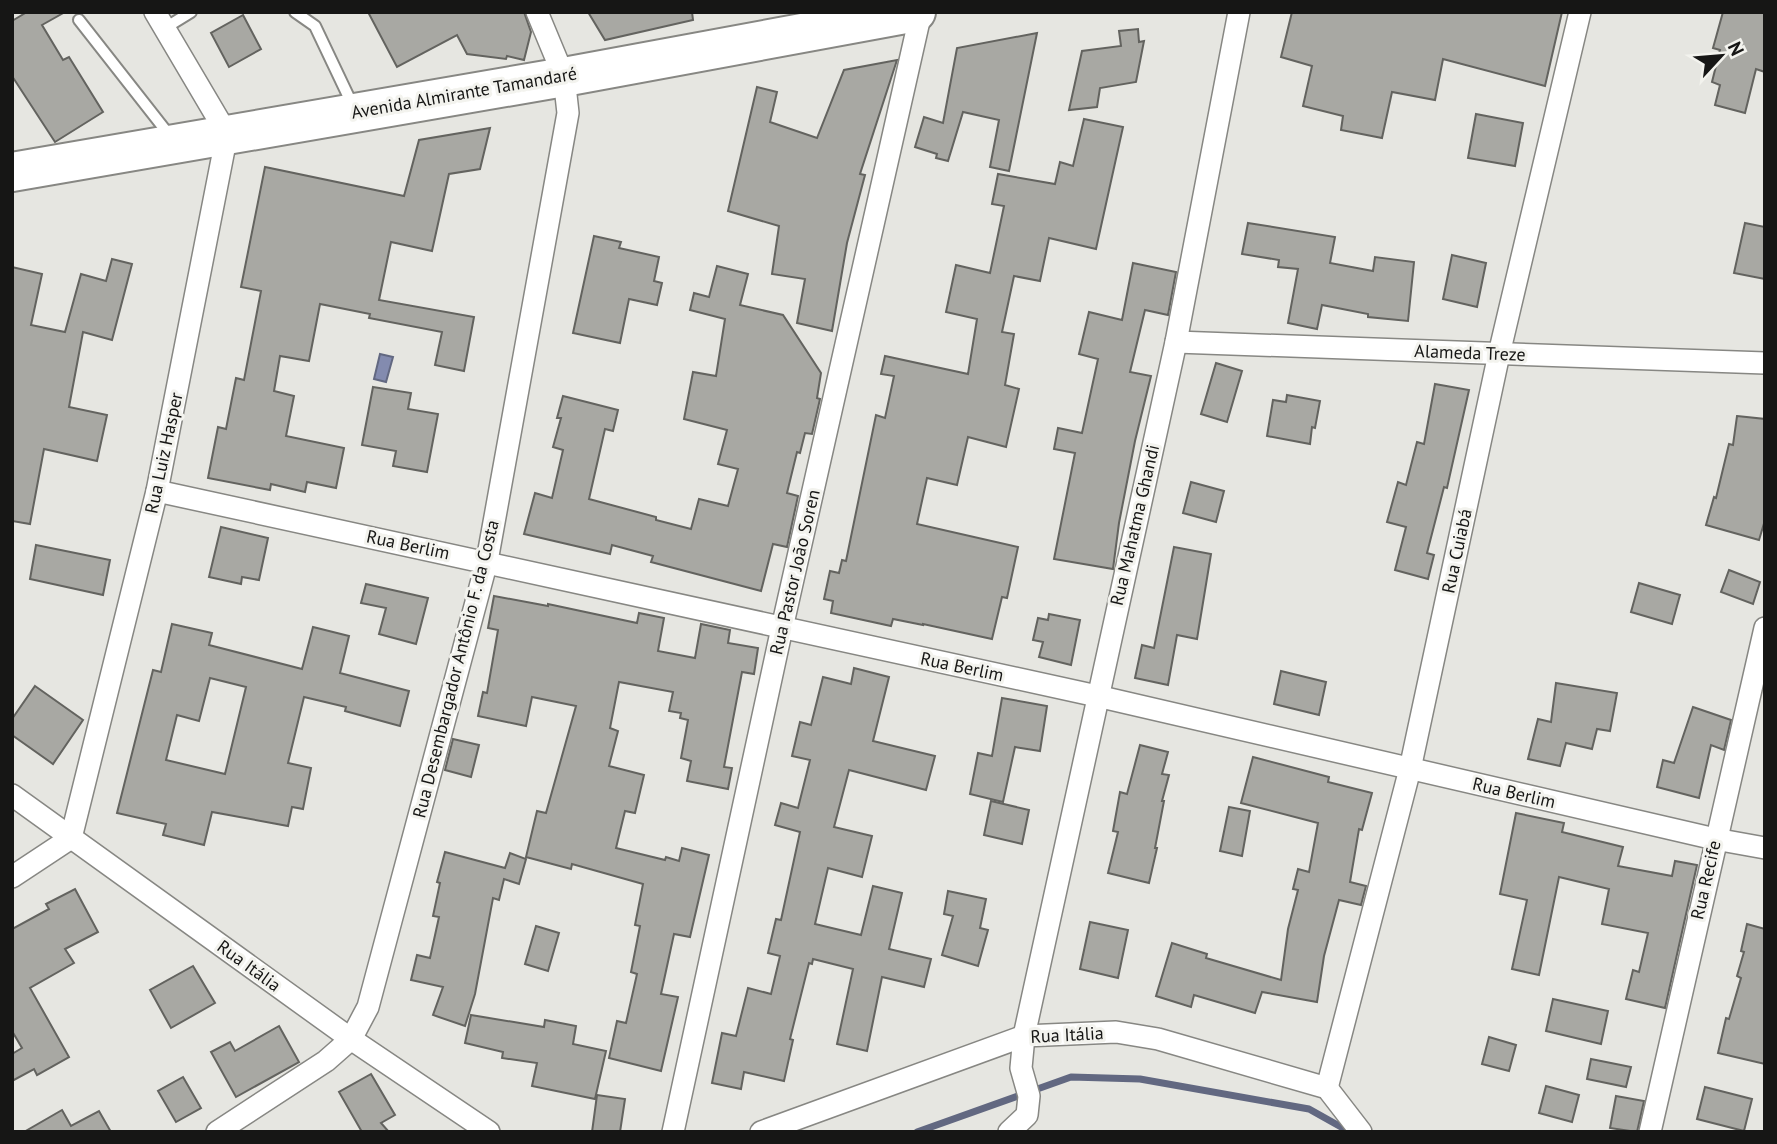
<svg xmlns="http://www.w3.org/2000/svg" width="1777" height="1144" font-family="'PT Sans',sans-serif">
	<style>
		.water { fill: #838baf; stroke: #626881; stroke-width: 2 }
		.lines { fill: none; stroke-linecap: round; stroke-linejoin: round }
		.stream { stroke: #626881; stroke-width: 7 }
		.building { fill: #a8a8a3; stroke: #63635f; stroke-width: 2; fill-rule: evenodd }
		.lane-casing { stroke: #878783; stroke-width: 14 }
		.street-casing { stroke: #878783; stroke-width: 24 }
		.highway-casing { stroke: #878783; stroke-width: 42 }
		.lane { stroke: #fff; stroke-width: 10 }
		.street { stroke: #fff; stroke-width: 21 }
		.highway { stroke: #fff; stroke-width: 38 }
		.labels { text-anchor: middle; stroke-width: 6; stroke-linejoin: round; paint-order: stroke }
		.street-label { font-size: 18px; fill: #161615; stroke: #f3f3ee }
	</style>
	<rect width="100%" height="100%" fill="#e6e6e1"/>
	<!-- water -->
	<path class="water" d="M380 354 393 357 386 382 374 379Z"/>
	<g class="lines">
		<!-- stream -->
		<path class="stream" d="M917 1132 1071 1077 1140 1079 1309 1109 1350 1132"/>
	</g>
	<!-- building -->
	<g class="building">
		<path d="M27 12H65L42 25 63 60 69 57 103 112 55 142 12 76V21Z"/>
		<path d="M368 12H524L531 32 524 60 507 56 506 59 467 54 457 35 397 67Z"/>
		<path d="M588 12H692L693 20 605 40Z"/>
		<path d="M1292 12H1562L1545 86 1443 59 1435 100 1392 92 1382 138 1341 130 1343 116 1303 106 1312 66 1281 57Z"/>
		<path d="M1723 12H1765V72L1756 69 1745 113 1715 105 1720 85 1712 82 1720 50 1713 48Z"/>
		<path d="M243 15 261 49 229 67 211 33Z"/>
		<path d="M1138 29 1139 42 1144 41 1136 82 1100 88 1097 107 1069 110 1082 51 1121 46 1119 31Z"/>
		<path d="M1037 33 1009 171 990 167 999 120 963 112 948 161 936 158 937 154 915 147 924 117 943 123 957 48Z"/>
		<path d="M897 60 860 174 865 175 847 243 832 331 797 323 805 279 772 274 779 226 728 211 757 87 777 92 770 122 817 138 844 70Z"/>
		<path d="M1476 114 1523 123 1515 166 1468 158Z"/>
		<path d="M1084 119 1123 127 1096 249 1049 238 1040 281 1014 276 1002 332 1014 334 1005 385 1019 389 1006 447 968 437 957 485 927 478 917 524 1018 547 1007 598 1002 597 992 639 923 624V625L893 619 891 626 831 613 833 601 824 599 830 571 839 573 842 560 846 561 876 415 885 418 894 376 881 374 885 356 968 374 977 319 946 312 956 265 990 273 1004 206 992 204 998 174 1055 184 1060 162 1073 166Z"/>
		<path d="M490 128 480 169 449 174 432 251 391 242 379 300 474 317 464 371 435 365 442 332 369 318 370 314 320 304 309 361 280 356 274 391 294 396 286 436 344 448 336 488 307 482 305 492 271 484 270 490 208 478 218 427 226 429 236 378 244 380 261 291 241 287 265 167 404 196 419 140Z"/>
		<path d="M1248 223 1335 237 1330 263 1373 271 1375 257 1414 262 1408 321 1368 317V314L1322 305 1317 329 1288 323 1298 269 1278 267 1279 260 1242 254Z"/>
		<path d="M1745 223 1765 227V279L1734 273Z"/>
		<path d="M594 236 621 242 619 248 659 257 654 281 662 283 657 305 629 299 620 343 573 333Z"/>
		<path d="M1452 255 1486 263 1477 307 1443 299Z"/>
		<path d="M112 259 132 264 112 340 83 332 69 407 107 415 97 461 44 449 30 524 12 521V267L42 274 31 325 65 332 81 274 106 281Z"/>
		<path d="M1133 263 1176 272 1168 315 1145 310 1130 372 1151 376 1135 441 1119 523 1113 569 1054 559 1075 453 1054 449 1058 428 1082 433 1098 359 1079 354 1089 312 1122 320Z"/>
		<path d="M717 266 748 274 740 305 783 315 821 373 817 398 820 399 812 434 805 433 800 453 797 452 787 493 798 496 787 547 773 544 761 591 651 562 653 556 612 545 610 554 524 534 535 493 552 498 563 450 553 447 561 418H557L563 396 618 410 613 431 605 429 589 499 656 517V520L691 529 699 499 728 506 738 469 718 464 727 430 684 419 693 372 716 376 725 319 690 310 694 293 709 297Z"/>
		<path d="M1216 363 1242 371 1227 422 1201 414Z"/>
		<path d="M1435 384 1469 390 1447 488 1444 487 1427 553 1434 555 1428 579 1395 570 1406 527 1387 522 1398 482 1406 485 1417 442 1424 444Z"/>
		<path d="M373 387 411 393 408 409 438 414 427 472 393 466 396 451 362 445Z"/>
		<path d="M1287 395 1320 401 1315 428 1312 427 1310 444 1267 436 1273 400 1286 402Z"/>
		<path d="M1737 416 1765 419V520L1759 540 1706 525 1714 497 1716 498 1729 444 1733 445Z"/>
		<path d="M1191 482 1224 491 1216 522 1183 513Z"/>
		<path d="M221 527 268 538 259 580 242 577 241 584 209 577Z"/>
		<path d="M36 545 110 560 103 595 30 579Z"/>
		<path d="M1174 547 1211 554 1197 639 1177 635 1168 685 1135 678 1142 645 1154 648Z"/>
		<path d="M1729 570 1760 582 1753 604 1721 592Z"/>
		<path d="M1639 583 1680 595 1672 624 1631 612Z"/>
		<path d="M366 584 428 598 416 644 379 634 386 608 361 603Z"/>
		<path d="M494 596 548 606V604L637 623 639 613 664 618 658 651 695 658 701 624 730 630 728 643 758 648 754 674 742 672 724 767 732 768 728 789 687 781 691 761 681 758 688 720 680 718 681 713 669 711 673 692 619 682 610 728 618 731 609 766 644 775 635 813 625 811 616 848 665 860 666 857 679 861 682 848 709 855 690 937 674 934 661 994 678 997 661 1071 609 1058 617 1021 626 1023 637 974 631 972 640 926 635 925 643 884 572 864 571 869 526 857 537 811 546 813 576 706 532 697 526 726 478 716 483 692 487 693 498 630 488 628Z"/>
		<path d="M1049 614 1080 620 1071 665 1039 657 1043 642 1033 640 1038 618 1048 620Z"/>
		<path d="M172 624 212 633 209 645 302 669 313 627 349 636 340 673 409 691 400 726 345 711 346 707 304 697 288 763 311 768 303 809 292 807 288 826 212 812 204 845 163 835 166 824 117 813 153 670 161 672ZM210 678 246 687 225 774 166 760 177 715 199 721Z"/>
		<path d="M854 668 889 677 873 741 935 756 926 790 849 770 834 827 872 836 862 877 828 868 815 924 861 935 873 886 902 893 889 949 931 959 924 987 882 977 867 1051 837 1044 853 969 813 959 812 964 809 963 790 1039 793 1040 784 1081 744 1072 741 1089 712 1083 722 1033 736 1036 748 988 771 994 780 956 768 953 776 919 781 920 800 832 775 825 781 803 798 808 810 760 792 756 800 722 811 725 823 677 851 684Z"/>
		<path d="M1281 671 1326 682 1319 715 1274 704Z"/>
		<path d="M1556 683 1617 693 1610 731 1597 729 1592 749 1566 743 1560 766 1528 759 1538 719 1551 722Z"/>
		<path d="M35 686 83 720 53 764 12 735V719Z"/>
		<path d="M1002 698 1047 706 1040 751 1015 747 1003 802 970 794 978 753 992 756Z"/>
		<path d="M1693 707 1731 720 1724 750 1711 745 1699 798 1657 787 1663 760 1674 763Z"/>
		<path d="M453 739 479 745 471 777 445 770Z"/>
		<path d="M1140 745 1168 752 1162 774 1169 775 1162 801H1164L1155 848H1157L1149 883 1108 873 1118 832 1113 831 1120 792 1127 794Z"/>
		<path d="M1253 757 1329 777 1328 782 1372 793 1362 830 1359 829 1350 882 1366 886 1361 905 1339 900 1324 956 1317 1002 1262 992 1255 1013 1194 995 1191 1007 1156 996 1172 943 1207 954 1206 958 1281 980 1288 929 1298 890 1293 889 1298 869 1309 872 1318 823 1241 803Z"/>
		<path d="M991 801 1029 810 1022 844 984 835Z"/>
		<path d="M1229 807 1250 811 1242 856 1220 851Z"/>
		<path d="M1516 813 1564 823 1562 832 1623 847 1618 866 1672 876 1675 861 1697 865 1665 1008 1626 999 1633 970 1639 972 1648 933 1602 924 1609 889 1559 877 1539 975 1512 969 1527 900 1500 894Z"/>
		<path d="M445 852 505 868 510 853 526 859 519 884 504 879 499 900 493 898 475 994 465 1026 433 1015 443 987 411 980 417 955 430 958 439 917 433 916 440 883 437 882Z"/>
		<path d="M75 889 98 932 65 949 74 963 30 988 69 1057 37 1075 34 1069 12 1081V1054L22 1048 12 1031V929L49 909 46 904Z"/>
		<path d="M948 891 986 899 980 928 988 930 978 966 942 955 953 916 944 914Z"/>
		<path d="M1090 922 1128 930 1118 978 1080 969Z"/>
		<path d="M1747 924 1765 929V1064L1718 1053 1726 1018 1729 1019 1741 978 1737 976 1744 952 1741 951Z"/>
		<path d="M536 926 559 933 548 971 525 964Z"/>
		<path d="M193 966 215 1003 171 1028 150 990Z"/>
		<path d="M1553 999 1608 1011 1601 1044 1546 1031Z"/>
		<path d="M471 1015 544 1027 545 1020 576 1026 573 1044 606 1051 595 1099 532 1086 537 1063 502 1058 503 1052 465 1043Z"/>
		<path d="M279 1026 299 1062 236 1097 211 1052 230 1042 235 1051Z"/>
		<path d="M1489 1037 1516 1045 1509 1071 1482 1064Z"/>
		<path d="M1591 1059 1631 1067 1626 1087 1587 1079Z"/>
		<path d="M371 1074 395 1115 381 1123 389 1132H362L339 1092Z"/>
		<path d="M183 1077 201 1108 176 1122 158 1091Z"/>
		<path d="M1546 1086 1579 1095 1572 1122 1539 1113Z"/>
		<path d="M1705 1087 1752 1099 1744 1131 1697 1119Z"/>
		<path d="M597 1095 625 1099 620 1132H592Z"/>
		<path d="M1616 1096 1644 1101 1637 1132 1610 1128Z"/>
		<path d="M62 1110 71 1126 99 1111 111 1132H24Z"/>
	</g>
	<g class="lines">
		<defs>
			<g id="lane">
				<path d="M295 12 315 26 353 106"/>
				<path d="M79 20 170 136"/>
				<path d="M165 28 191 12"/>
			</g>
			<g id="street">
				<path d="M1176 342 1765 363"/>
				<path d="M157 491 1097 696 1715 839 1765 848"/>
				<path d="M12 795 351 1039 489 1132"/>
				<path d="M12 877 71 838 157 491 227 134 155 12"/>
				<path d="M1327 1088 1410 769 1499 354 1580 12"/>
				<path d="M217 1132 326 1061 351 1039 368 1007 487 561 568 113 564 77 537 12"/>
				<path d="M673 1132 782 628 921 12"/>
				<path d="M761 1132 1024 1036 1116 1032 1158 1039 1327 1088 1361 1132"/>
				<path d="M1009 1132 1027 1115 1029 1096 1021 1068 1024 1036 1176 342 1239 12"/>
				<path d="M1650 1132 1765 628"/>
			</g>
			<path id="highway" d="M12 172 564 77 916 12"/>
		</defs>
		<!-- lane casing -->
		<use href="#lane" class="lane-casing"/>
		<!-- street casing -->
		<use href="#street" class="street-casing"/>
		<!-- highway casing -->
		<use href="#highway" class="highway-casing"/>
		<!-- lane -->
		<use href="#lane" class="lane"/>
		<!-- street -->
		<use href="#street" class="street"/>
		<!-- highway -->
		<use href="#highway" class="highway"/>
	</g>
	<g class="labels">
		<!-- street labels -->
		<g class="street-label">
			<text transform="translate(464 93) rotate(-10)" y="6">Avenida Almirante Tamandaré</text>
			<text transform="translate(1470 353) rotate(2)" y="6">Alameda Treze</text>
			<text transform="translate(164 453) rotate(-78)" y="6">Rua Luiz Hasper</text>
			<text transform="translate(1135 525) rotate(-77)" y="6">Rua Mahatma Ghandi</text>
			<text transform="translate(408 545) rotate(12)" y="6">Rua Berlim</text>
			<text transform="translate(1457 551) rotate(-78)" y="6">Rua Cuiabá</text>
			<text transform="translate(795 572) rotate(-77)" y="6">Rua Pastor João Soren</text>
			<text transform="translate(962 667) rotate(12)" y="6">Rua Berlim</text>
			<text transform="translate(456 669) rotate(-76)" y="6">Rua Desembargador Antônio F. da Costa</text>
			<text transform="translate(1514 793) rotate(13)" y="6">Rua Berlim</text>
			<text transform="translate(1706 880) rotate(-77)" y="6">Rua Recife</text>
			<text transform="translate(249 966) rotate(36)" y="6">Rua Itália</text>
			<text transform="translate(1067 1035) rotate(-3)" y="6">Rua Itália</text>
		</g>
	</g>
	<!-- border -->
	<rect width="1777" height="1144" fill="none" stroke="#161615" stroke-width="28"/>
	<!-- north arrow -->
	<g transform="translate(1721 56) rotate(64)" stroke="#f3f3ee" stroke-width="5" paint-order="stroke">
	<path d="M0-5L12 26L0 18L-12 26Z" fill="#161615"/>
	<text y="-10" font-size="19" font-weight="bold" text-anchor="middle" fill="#161615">N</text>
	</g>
</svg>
